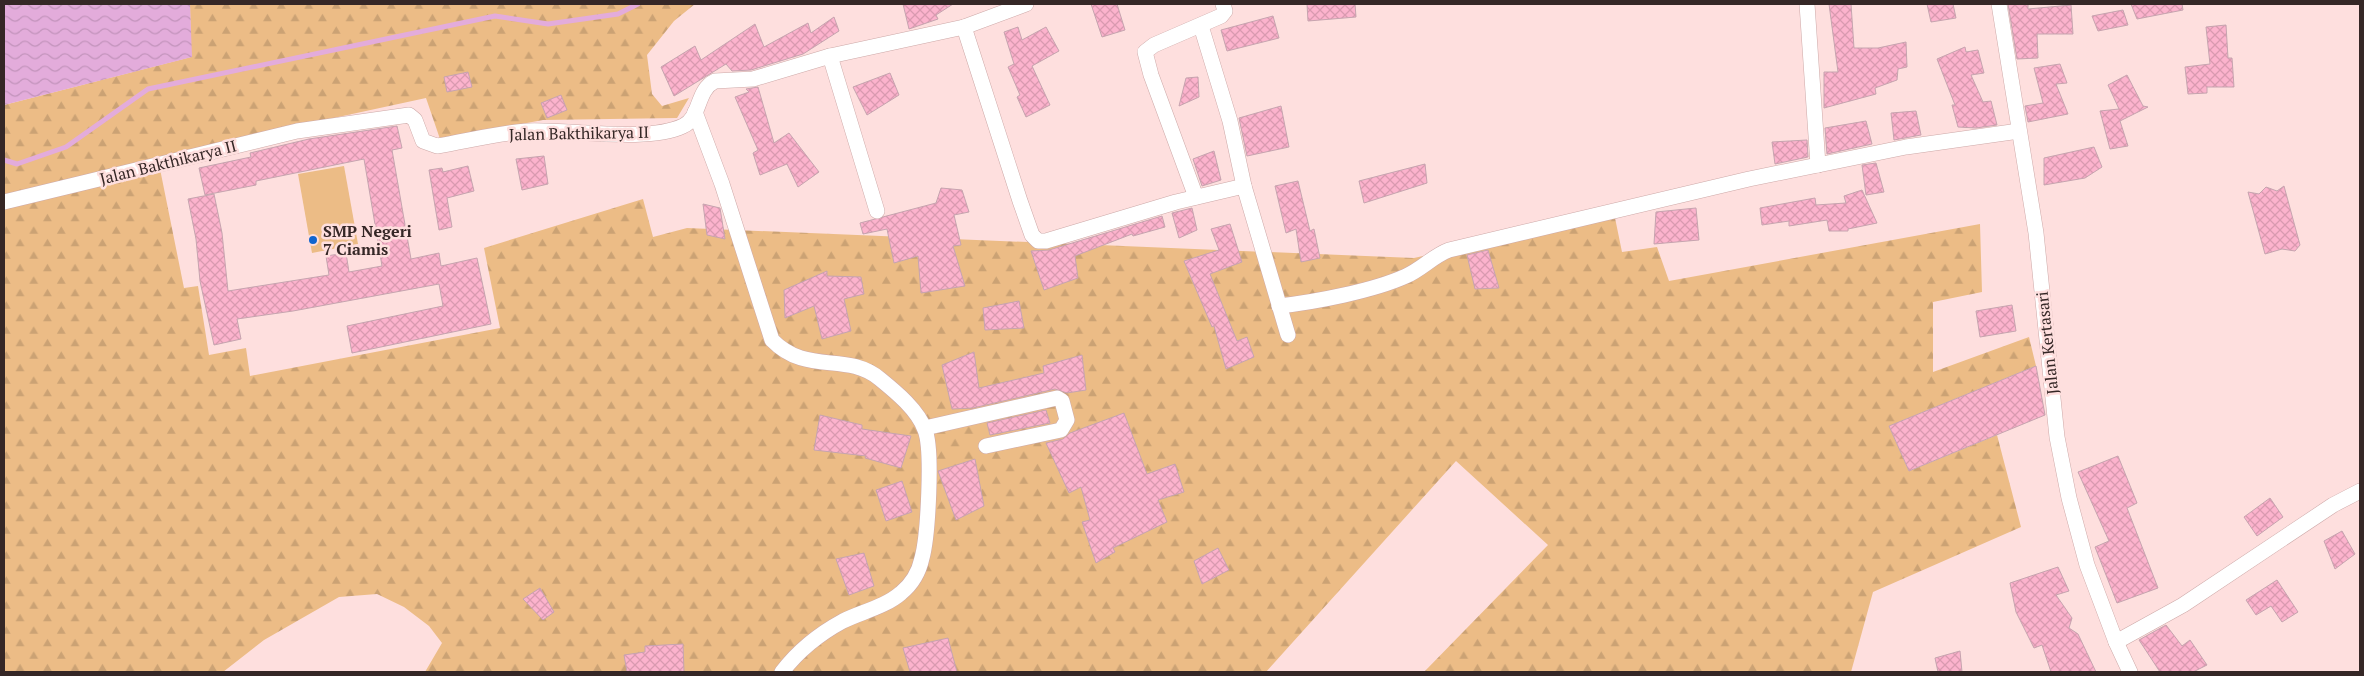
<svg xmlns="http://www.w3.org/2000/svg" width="2364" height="676" font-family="'PT Serif',serif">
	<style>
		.forest { fill: url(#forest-firs) }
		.pitch { fill: #ecbc86 }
		.water { fill: url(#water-waves) }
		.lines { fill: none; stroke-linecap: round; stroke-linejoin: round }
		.stream { stroke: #e3acdb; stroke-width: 5 }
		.building { fill: url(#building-cross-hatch); stroke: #c6a4af }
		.street-casing { stroke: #cda9a8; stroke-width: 16 }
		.street { stroke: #fff; stroke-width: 15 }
		.poi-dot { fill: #0f65cf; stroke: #fedfde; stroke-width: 2 }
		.labels { text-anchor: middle; stroke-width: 5; stroke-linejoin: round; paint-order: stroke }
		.street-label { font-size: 16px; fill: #352726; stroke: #fedfde }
		.poi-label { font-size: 16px; font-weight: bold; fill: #352726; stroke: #fedfde; text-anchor: start }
	</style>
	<defs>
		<pattern id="forest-firs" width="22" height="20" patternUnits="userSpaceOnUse" patternTransform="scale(1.25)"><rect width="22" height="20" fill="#ecbc86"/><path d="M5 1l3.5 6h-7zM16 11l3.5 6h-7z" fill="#cba274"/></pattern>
		<pattern id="water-waves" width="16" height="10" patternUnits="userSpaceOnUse" patternTransform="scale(1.25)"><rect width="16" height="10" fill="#e3acdb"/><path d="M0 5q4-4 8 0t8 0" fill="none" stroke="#c394bc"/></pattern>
		<pattern id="building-cross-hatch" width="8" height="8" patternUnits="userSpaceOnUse" patternTransform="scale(1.25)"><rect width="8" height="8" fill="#fcb3cd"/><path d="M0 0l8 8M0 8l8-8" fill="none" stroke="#d99ab0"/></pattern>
	</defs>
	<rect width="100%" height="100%" fill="#fedfde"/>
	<!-- forest -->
	<path class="forest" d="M190 4H695L674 21 647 55 652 94 662 106 689 98 677 118 543 120 440 139 426 98 227 141 158 159 184 288 198 286 209 355 246 348 250 376 500 328 484 248 643 199 653 237 687 228 1414 258 1614 213 1622 252 1657 247 1669 281 1980 224 1982 292 1933 302V372L2029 337 2036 366 1889 426 1909 471 1997 435 2021 527 1873 592 1851 672H1424L1548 545 1456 461 1266 672H425L442 643 429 626 404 607 377 594 339 597 264 640 223 672H4V105L191 57Z"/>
	<!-- pitch -->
	<path class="pitch" d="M344 166 358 244 312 253 298 174Z"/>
	<!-- water -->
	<path class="water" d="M4 4H190L192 57 4 105Z"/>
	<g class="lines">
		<!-- stream -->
		<path class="stream" d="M4 160 17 164 66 147 148 89 495 16 548 24 618 14 638 4"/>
	</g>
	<!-- building -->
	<g class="building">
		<path d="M903 4H953L936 15 938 19 909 29Z"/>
		<path d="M1091 4H1117L1125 30 1102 37Z"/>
		<path d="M1307 4H1355L1356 17 1308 21Z"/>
		<path d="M1829 4H1851L1854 48H1878L1906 42 1907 67 1898 69 1897 80 1875 88 1876 94 1824 108V72H1838Z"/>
		<path d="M1927 4H1953L1956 18 1931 22Z"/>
		<path d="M2008 4H2028V9L2071 5 2073 34H2037L2038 58 2017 59Z"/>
		<path d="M2131 4H2182L2183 10 2137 19Z"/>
		<path d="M2123 10 2128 25 2098 31 2092 16Z"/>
		<path d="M1273 16 1279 38 1227 51 1221 30Z"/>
		<path d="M834 17 839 31 803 54 751 70 732 71 726 64 674 96 661 67 695 46 701 60 755 24 764 47 808 23 811 33Z"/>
		<path d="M2226 25 2228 58H2232L2234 87H2207V93L2188 94 2185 67 2210 64 2206 27Z"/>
		<path d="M1018 27 1022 40 1046 27 1059 51 1032 66 1050 105 1026 117 1017 97 1020 95 1008 67 1014 64 1004 32Z"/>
		<path d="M1965 47 1966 52 1978 50 1984 73 1971 75 1983 102 1991 101 1997 125 1976 128 1958 127 1952 105H1955L1937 59Z"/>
		<path d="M2060 64 2067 83 2056 84 2068 114 2028 122 2025 106 2043 103 2034 68Z"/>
		<path d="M468 72 472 87 447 92 444 77Z"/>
		<path d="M890 73 899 95 867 115 853 87Z"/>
		<path d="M2127 75 2143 106 2148 107 2120 121 2128 146 2110 149 2100 111 2119 109 2108 85Z"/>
		<path d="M1198 77 1199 97 1179 106 1186 78Z"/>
		<path d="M758 87 774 143 789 133 819 172 798 187 787 164 760 175 753 153 758 150 735 97 749 92 746 89Z"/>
		<path d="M561 95 567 110 547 118 541 103Z"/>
		<path d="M1281 106 1289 147 1247 156 1239 118Z"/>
		<path d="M1916 111 1921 135 1894 140 1891 113Z"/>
		<path d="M1866 121 1872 144 1827 154 1825 128Z"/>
		<path d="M397 126 402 148 392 150 411 259 439 253 441 266 477 258 491 324 352 353 347 326 443 306 439 284 293 311 237 319 241 339 214 345 200 281 196 239 188 199 214 194 222 233 228 291 329 275 326 256 346 253 349 272 382 266 364 159 256 181V185L205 195 199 168 251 157 250 153 309 139Z"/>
		<path d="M1807 140 1808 157 1775 164 1772 142Z"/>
		<path d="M2094 147 2102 167 2085 178 2044 185V158Z"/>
		<path d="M1214 151 1221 180 1202 186 1193 159Z"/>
		<path d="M544 156 548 184 522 190 516 159Z"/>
		<path d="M1876 163 1884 192 1866 195 1862 165Z"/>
		<path d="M1425 164 1427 183 1364 203 1359 181Z"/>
		<path d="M468 166 474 191 447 198 452 227 439 230 429 170 442 168 443 172Z"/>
		<path d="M1298 181 1310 231 1314 229 1320 258 1301 262 1296 229 1286 233 1275 186Z"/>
		<path d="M2284 186 2300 245 2295 251 2282 249 2265 254 2248 192 2259 194 2266 187 2277 191Z"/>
		<path d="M941 188 962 190 969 212 954 215 961 245 953 246 965 286 921 293 918 256 894 263 887 229 863 234 860 223 936 203Z"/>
		<path d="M1862 190 1877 223 1848 229V231H1829L1827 220 1789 226V221L1762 225 1760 208 1815 198 1816 205 1846 203 1844 196Z"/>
		<path d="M703 204 720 208 725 239 707 235Z"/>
		<path d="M1192 208 1197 230 1179 238 1172 213Z"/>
		<path d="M1696 208 1699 240 1654 244 1656 212Z"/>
		<path d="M1162 216 1165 227 1133 236 1132 234 1075 256 1078 278 1044 290 1031 251 1049 250Z"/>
		<path d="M1230 224 1242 262 1210 274 1237 341 1247 337 1254 357 1226 369 1214 326 1212 327 1184 261 1219 250 1211 229Z"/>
		<path d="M1488 250 1499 288 1475 289 1467 255Z"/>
		<path d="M827 271V276L861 277 864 294 844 299 851 331 822 339 814 306 785 318 784 290Z"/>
		<path d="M1019 301 1024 328 985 330 983 308Z"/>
		<path d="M2012 305 2016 331 1980 337 1976 311Z"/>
		<path d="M974 352 979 388 1044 373 1043 366 1082 355 1086 390 1067 393 1055 389 973 408 952 409 942 365Z"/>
		<path d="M2036 366 2045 415 1909 471 1889 426Z"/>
		<path d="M1046 410 1050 423 990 435 987 423Z"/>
		<path d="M1124 413 1147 474 1175 464 1184 492 1158 500 1167 522 1113 548 1115 552 1096 563 1082 522 1090 520 1081 487 1069 493 1046 443 1063 439 1070 433Z"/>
		<path d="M820 415 862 425V429L911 436 901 468 865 458 866 456 814 450Z"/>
		<path d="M2118 456 2137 503 2127 508 2158 588 2117 603 2095 547 2109 541 2078 472Z"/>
		<path d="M975 459 984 506 956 520 938 471Z"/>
		<path d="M902 481 912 512 886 521 876 490Z"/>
		<path d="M2270 498 2283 517 2257 536 2244 517Z"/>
		<path d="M2342 531 2355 554 2335 569 2324 541Z"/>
		<path d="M1218 548 1229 570 1202 584 1194 561Z"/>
		<path d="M864 553 874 586 849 595 836 559Z"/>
		<path d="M2058 567 2069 591 2056 595 2072 618 2069 628 2078 634 2096 672H2051L2042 645 2034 648 2016 612 2010 583Z"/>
		<path d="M2277 580 2298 612 2282 622 2271 606 2256 615 2246 600Z"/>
		<path d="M540 588 554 612 543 620 523 599Z"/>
		<path d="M2166 625 2182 646 2190 640 2207 665 2193 672H2160L2139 640Z"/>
		<path d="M948 638 957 672H910L903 648Z"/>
		<path d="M683 644 684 672H627L624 655 645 652V646Z"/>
		<path d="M1960 651 1962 672H1938L1935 658Z"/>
	</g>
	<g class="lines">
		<defs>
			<g id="street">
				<path d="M1807 4 1818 165"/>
				<path d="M1999 4 2036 233 2057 437 2069 498 2087 565 2116 642 2130 672"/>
				<path d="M1201 26 1230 121 1244 186 1288 335"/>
				<path d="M964 27 1020 201 1032 235 1038 241H1046L1176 202 1244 186"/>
				<path d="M830 56 877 211"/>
				<path d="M695 112 722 184 772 340C807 376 846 351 880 379 896 392 918 410 925 430 933 450 928 536 922 558 919 572 912 584 901 593 885 607 861 612 843 621 819 634 798 651 782 672"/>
				<path d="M1196 197 1151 75 1145 52 1154 45 1221 16 1225 11 1223 4"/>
				<path d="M4 202 297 131 409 115 415 120 423 141 437 146C467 141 497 133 527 131 569 129 647 143 683 126 701 118 696 90 715 81L753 79 830 56 964 27 1026 4"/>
				<path d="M1279 306C1315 302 1373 291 1406 276 1422 269 1433 256 1449 250L1749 179 1906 147 2019 131"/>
				<path d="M925 428 1057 398 1062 401 1067 420 1061 430 986 446"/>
				<path d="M2116 642 2183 605 2333 505 2360 491"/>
			</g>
		</defs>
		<!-- street casing -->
		<use href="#street" class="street-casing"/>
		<!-- street -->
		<use href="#street" class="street"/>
	</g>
	<!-- markers -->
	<circle class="poi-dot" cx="313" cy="240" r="5"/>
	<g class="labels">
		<!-- street labels -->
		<g class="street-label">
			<text transform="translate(579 133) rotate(-1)" y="6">Jalan Bakthikarya II</text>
			<text transform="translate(168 162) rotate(-14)" y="6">Jalan Bakthikarya II</text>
			<text transform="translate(2047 343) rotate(-96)" y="6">Jalan Kertasari</text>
		</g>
		<!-- poi labels -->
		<g class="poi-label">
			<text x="323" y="237">SMP Negeri<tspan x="323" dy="18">7 Ciamis</tspan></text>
		</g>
	</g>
	<!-- border -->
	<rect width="2364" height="676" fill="none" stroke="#352726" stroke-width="10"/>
</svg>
